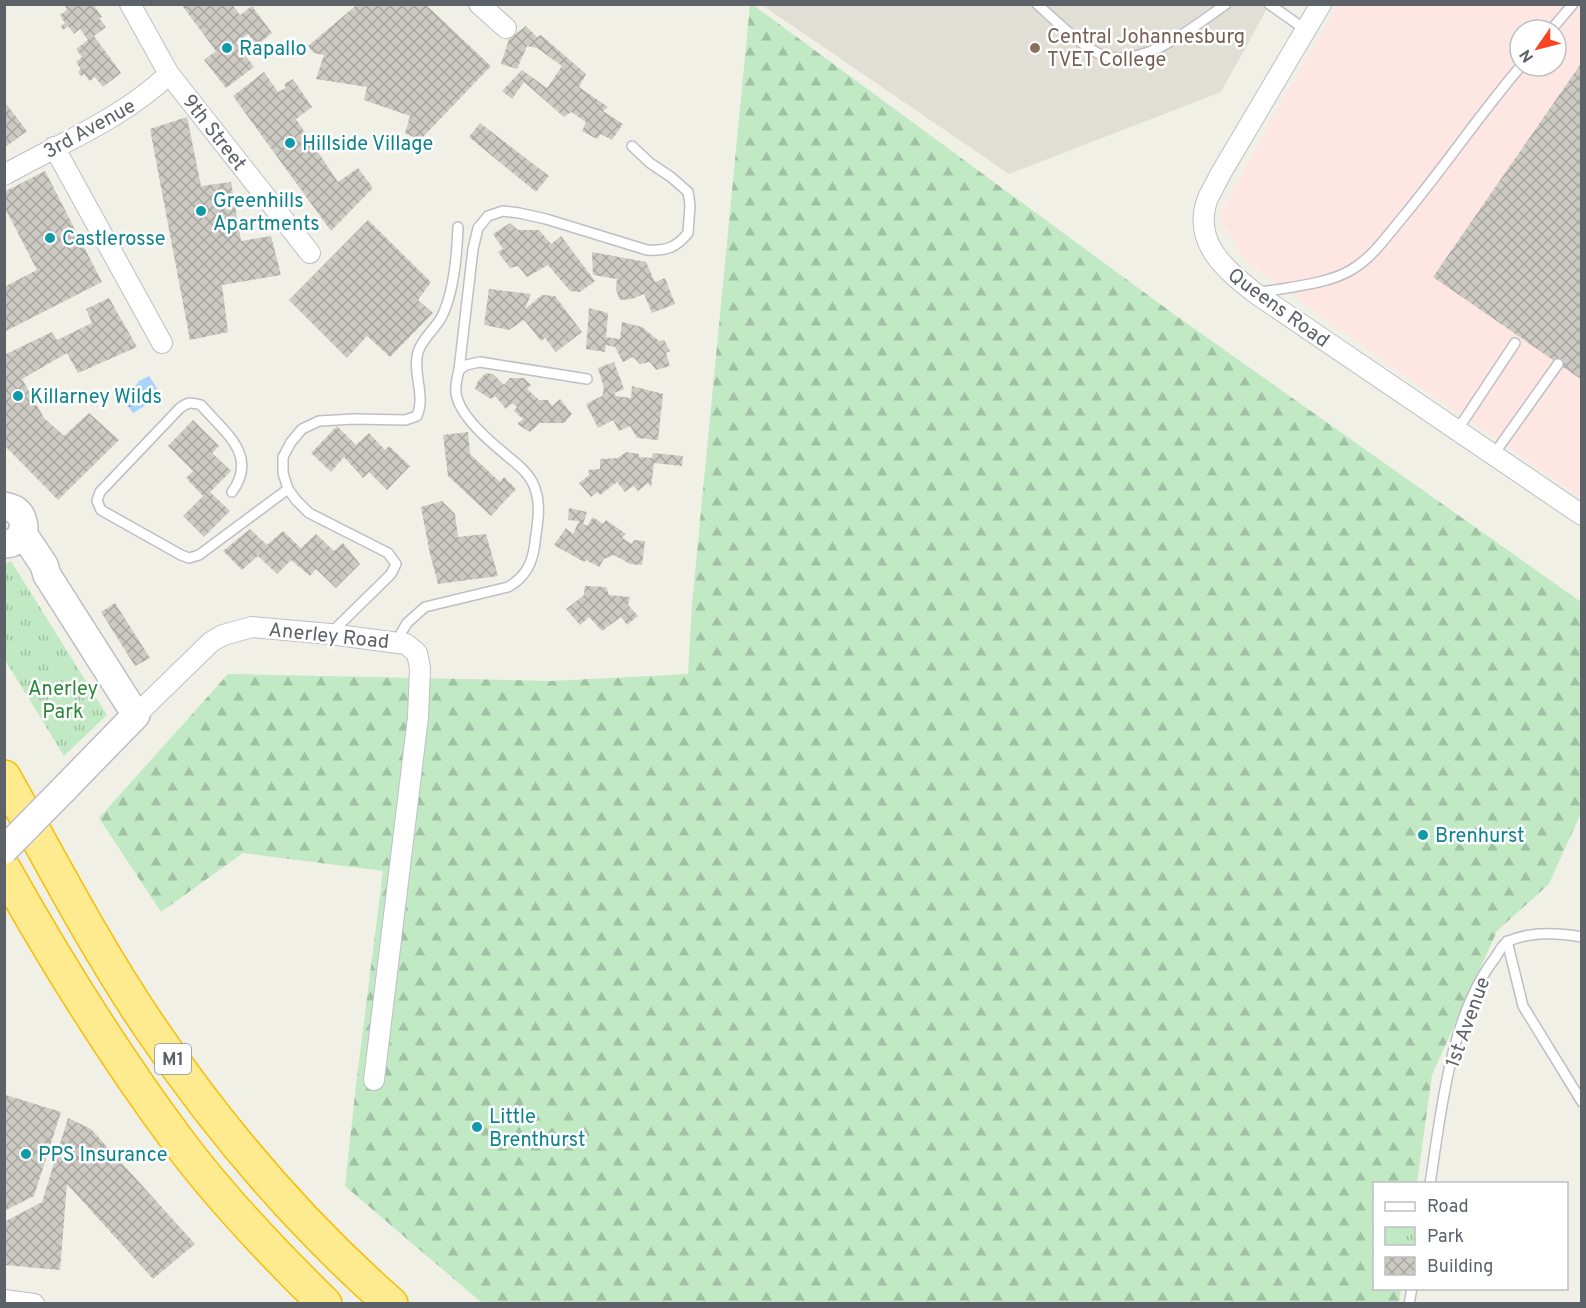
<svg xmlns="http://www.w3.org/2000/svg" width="1586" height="1308" font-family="Overpass,sans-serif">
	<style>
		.education { fill: #e1dfd5 }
		.medical { fill: #fee7e3; fill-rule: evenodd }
		.forest { fill: url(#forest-firs) }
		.park { fill: url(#park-tufts) }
		.water { fill: url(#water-ripples) }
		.building { fill: url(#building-cross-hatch) }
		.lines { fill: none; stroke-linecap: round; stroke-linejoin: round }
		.lane-casing { stroke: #bebfc6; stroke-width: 12 }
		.street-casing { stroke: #bebfc6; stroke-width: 22 }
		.secondary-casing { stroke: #bbbec5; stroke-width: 30 }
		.highway-casing { stroke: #f7bd00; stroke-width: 36 }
		.lane { stroke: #fff; stroke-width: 9 }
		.street { stroke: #fff; stroke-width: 20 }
		.secondary { stroke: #fff; stroke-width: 27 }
		.highway { stroke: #ffeb8f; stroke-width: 33 }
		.secondary-bridge-casing { stroke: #bbbec5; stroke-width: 30; stroke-linecap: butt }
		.secondary-bridge { stroke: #fff; stroke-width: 27 }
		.culture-dot { fill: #0f9aa8; stroke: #fff; stroke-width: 2 }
		.education-dot { fill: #8d6e63; stroke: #fff; stroke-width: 2 }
		.labels { text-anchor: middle; stroke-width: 5; stroke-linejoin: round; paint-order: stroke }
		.shield { fill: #fff; stroke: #8e9095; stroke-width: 1.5 }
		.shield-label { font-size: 18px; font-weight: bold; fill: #5d6168 }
		.education-label { font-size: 20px; fill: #785e54; stroke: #fff; text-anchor: start }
		.culture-label { font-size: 20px; fill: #0d838f; stroke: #fff; text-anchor: start }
		.street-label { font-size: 20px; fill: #5d6168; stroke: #fff }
		.park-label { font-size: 20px; fill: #2d8739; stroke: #fff }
	</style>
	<defs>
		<pattern id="forest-firs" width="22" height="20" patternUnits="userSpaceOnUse" patternTransform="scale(1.5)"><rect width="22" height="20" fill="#c1eac4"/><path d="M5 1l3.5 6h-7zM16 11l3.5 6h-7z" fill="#a0c1a3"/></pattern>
		<pattern id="park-tufts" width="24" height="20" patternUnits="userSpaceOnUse" patternTransform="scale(1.5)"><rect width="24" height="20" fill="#c1eac4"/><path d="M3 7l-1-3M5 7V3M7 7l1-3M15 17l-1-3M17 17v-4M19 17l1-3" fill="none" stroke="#a0c1a3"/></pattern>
		<pattern id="water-ripples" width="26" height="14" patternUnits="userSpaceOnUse" patternTransform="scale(1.5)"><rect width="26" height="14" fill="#a8d3ff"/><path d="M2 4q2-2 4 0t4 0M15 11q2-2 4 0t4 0" fill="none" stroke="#8cafd2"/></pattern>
		<pattern id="building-cross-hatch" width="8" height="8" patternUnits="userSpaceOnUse" patternTransform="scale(1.5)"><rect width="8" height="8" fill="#cccac3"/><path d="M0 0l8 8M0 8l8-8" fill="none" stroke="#a9a7a2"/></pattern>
	</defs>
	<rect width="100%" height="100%" fill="#f1f0e6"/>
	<!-- education -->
	<path class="education" d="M762 5H1269L1221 92 1009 174Z"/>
	<!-- medical -->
	<path class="medical" d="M1338 5H1581V498L1422 388 1245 261 1219 216 1282 101ZM1520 30H1556V66H1520Z"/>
	<!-- forest -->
	<path class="forest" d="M750 5H753L1175 315 1581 602V813L1549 884 1497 931 1432 1075 1417 1183 1374 1184V1288L1401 1289 1399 1303H482L345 1186 356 1085 383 871 243 853 161 912 99 818 228 674 551 681 688 674 692 604Z"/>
	<!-- park -->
	<path class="park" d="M11 561 107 715 64 756 5 660V564Z"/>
	<!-- water -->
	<path class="water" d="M149 376 157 388C153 401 145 406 133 413L125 402 139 381Z"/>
	<!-- building -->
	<g class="building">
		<path d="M64 4H93L102 17 99 18 106 27 94 36 121 73 103 87 95 77 90 81 84 74 81 76 78 72 81 69 76 62 82 57 76 49 88 40 80 29 74 34 68 26 63 30 61 26 65 23 60 15 67 10Z"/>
		<path d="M181 4H232L240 15 252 6 272 33 257 45 248 34 236 43 254 67 226 88 204 60 216 51Z"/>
		<path d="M358 4H425L491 66 420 140 405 133 410 116 364 100 367 87 316 79 324 55 314 53 308 46Z"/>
		<path d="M526 26 537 37 541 35 586 74 579 87 608 107 603 111 623 124 612 140 601 134 597 139 582 131 586 122 571 112 564 117 524 82 512 99 502 91 522 70 547 88 562 66 537 48 527 46 517 69 501 64 509 39Z"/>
		<path d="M1582 62V380L1433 277Z"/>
		<path d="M264 72 278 92 286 88 284 84 293 79 312 107 296 119 338 182 358 168 373 188 331 231 233 96Z"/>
		<path d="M4 101 27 131 4 148Z"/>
		<path d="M187 117 201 186 231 182 241 241 271 236 281 275 222 285 228 332 190 340 150 129Z"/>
		<path d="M480 123 549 176 536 192 469 137Z"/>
		<path d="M45 171 102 282 4 332V287L37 270 4 206V192Z"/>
		<path d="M368 220 431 282 418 300 433 313 390 357 367 336 347 358 289 300Z"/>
		<path d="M510 223 518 230H539L551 244 561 236 595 281 580 292 570 291 548 265 527 277 518 266 510 268 498 252 503 249 493 234Z"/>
		<path d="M592 252 646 262 655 282 665 278 675 304 652 313 644 294 632 299 620 300 616 290 617 279 593 275Z"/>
		<path d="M489 289 531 294 525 309 542 295 555 296 582 332 556 352 545 338 541 341 524 320 509 330 484 325Z"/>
		<path d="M109 298 137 347 78 373 67 353 22 379 44 418 64 436 89 413 119 440 58 500 4 445V355L52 332 57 340 92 323 86 309Z"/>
		<path d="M589 308 608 313 606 337 620 339 622 322 642 327 659 341 664 340 670 351 666 353 670 366 656 370 650 362 640 364 633 357 623 362 615 347 606 345 605 352 586 349Z"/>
		<path d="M614 362 624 389 614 393 616 396 631 398 632 386 663 394 658 440 637 438 630 426 619 431 613 420 598 428 586 404 602 396 604 388 598 368Z"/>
		<path d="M486 373 493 374 504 385 510 378H524L531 385 527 389 539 400H548L552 406 560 399 572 414 564 423H540L530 432 517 424 523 419 514 411 517 407 512 403 506 409 495 396 491 399 475 389 478 381Z"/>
		<path d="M193 420 219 446 212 453 231 471 210 492 230 511 204 537 183 516 203 496 186 478 193 471 168 446Z"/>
		<path d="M337 426 356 445 369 433 385 450 389 446 410 466 387 490 369 472 363 478 344 457 331 472 311 453Z"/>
		<path d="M468 432 470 454 500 482 504 477 516 489 491 516 448 476 443 435Z"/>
		<path d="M626 452 639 454V457L652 458 653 453 683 456 682 466 654 463 651 487 648 483 638 491 633 486 625 492 617 482 600 495 598 492 591 497 579 483 589 475 588 470 600 469V459L618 458Z"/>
		<path d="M442 501 455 514 458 537 486 534 498 576 438 584 430 554 421 507Z"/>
		<path d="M569 508 587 512 583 524 587 526 593 517 603 524 606 520 626 534 622 538 632 544 634 540 645 541 642 565 630 564 614 555 604 559 599 567 586 560 584 562 554 545 566 528 573 534 579 521 568 520Z"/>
		<path d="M250 529 267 545 283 531 301 548 316 534 334 551 343 543 360 564 336 588 316 569 310 576 291 560 277 574 258 556 242 570 223 551Z"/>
		<path d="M585 586 606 587 609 595 630 597 628 605 638 616 627 625 621 617 602 631 589 617 580 625 566 609 584 595Z"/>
		<path d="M115 603 150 658 135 666 101 612Z"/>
		<path d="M6 1095 61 1112 34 1196 4 1211V1100Z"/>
		<path d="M68 1118 91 1129 195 1244 153 1279 67 1184 60 1270 4 1265V1222L42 1202Z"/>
	</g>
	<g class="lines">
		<defs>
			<g id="lane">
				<path d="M1037 4C1054 19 1083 48 1102 55 1142 70 1195 26 1226 4"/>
				<path d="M1269 4 1306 30"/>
				<path d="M1551 30 1573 4"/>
				<path d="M1258 293C1286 287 1326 285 1351 270 1372 258 1387 236 1402 218 1443 169 1479 115 1521 66"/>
				<path d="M459 370 473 249 478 228 488 216 503 211 519 213 546 219 647 250C666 251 676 248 688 233L690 205 688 192 671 177 650 163 632 146"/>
				<path d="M1458 429 1515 343"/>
				<path d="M1494 454 1558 364"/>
				<path d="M232 492C259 455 224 432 201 405 191 402 187 402 179 409L100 492 97 501 101 510 181 555 189 558 199 555 288 489"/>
				<path d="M332 632 391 574 396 564 388 553 309 513 296 500 288 489 283 473V457L291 442 302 429 319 421 354 419 405 420 417 416C426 395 412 373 418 352 422 339 434 330 441 318 454 294 457 254 458 227"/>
				<path d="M396 642 407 623 425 607 508 587C526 577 533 562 535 542 537 526 541 508 536 492 533 478 522 468 511 459 494 445 459 417 456 393 455 385 457 378 459 370L466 365 480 362 587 379"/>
				<path d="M1507 941 1523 1006 1582 1102"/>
				<path d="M1430 1184C1441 1112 1450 1016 1495 958 1499 952 1503 943 1509 941 1531 931 1559 933 1582 937"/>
				<path d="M1409 1304 1412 1288"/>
			</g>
			<g id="street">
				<path d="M130 4 169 74 310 253"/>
				<path d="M479 4 506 28"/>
				<path d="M1321 4 1221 173C1217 181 1212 190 1208 198 1191 242 1226 270 1255 293L1582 515"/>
				<path d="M54 147 162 343"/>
				<path d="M4 175C61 143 122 119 169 74"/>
				<path d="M136 715 211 642 223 635 252 627 330 634 406 644 417 653 420 668 418 717 374 1080"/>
				<path d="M4 1300 34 1304"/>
			</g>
			<g id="secondary">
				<path d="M4 506C17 508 23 515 24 528 21 538 15 544 4 544"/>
				<path d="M22 532 44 565 47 575 136 715 63 790"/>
			</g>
			<g id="highway">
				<path d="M4 777C51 861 95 946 149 1026 218 1128 298 1222 391 1304"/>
				<path d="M4 869C58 965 115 1057 181 1145 224 1202 274 1254 325 1304"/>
			</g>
		</defs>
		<!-- lane casing -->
		<use href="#lane" class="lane-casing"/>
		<!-- street casing -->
		<use href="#street" class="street-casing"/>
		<!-- secondary casing -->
		<use href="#secondary" class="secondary-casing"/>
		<!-- highway casing -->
		<use href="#highway" class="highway-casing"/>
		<!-- lane -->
		<use href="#lane" class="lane"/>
		<!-- street -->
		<use href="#street" class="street"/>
		<!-- secondary -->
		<use href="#secondary" class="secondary"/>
		<!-- highway -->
		<use href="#highway" class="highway"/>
		<defs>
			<path id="secondary-bridge" d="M4 850 63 790"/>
		</defs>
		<!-- secondary-bridge casing -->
		<use href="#secondary-bridge" class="secondary-bridge-casing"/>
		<!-- secondary-bridge -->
		<use href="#secondary-bridge" class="secondary-bridge"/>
	</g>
	<!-- markers -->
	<g class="culture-dot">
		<circle cx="227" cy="48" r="6"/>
		<circle cx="290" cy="143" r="6"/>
		<circle cx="201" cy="211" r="6"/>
		<circle cx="50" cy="238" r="6"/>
		<circle cx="18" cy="396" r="6"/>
		<circle cx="1423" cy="835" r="6"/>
		<circle cx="477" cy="1127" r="6"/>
		<circle cx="26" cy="1154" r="6"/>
	</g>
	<circle class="education-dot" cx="1035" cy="48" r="6"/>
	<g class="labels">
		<!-- shield labels -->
		<rect class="shield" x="155" y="1044" width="36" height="30" rx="4.5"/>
		<g class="shield-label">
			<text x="173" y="1065">M1</text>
		</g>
		<!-- education labels -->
		<g class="education-label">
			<text x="1047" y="43">Central Johannesburg<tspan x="1047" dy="23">TVET College</tspan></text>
		</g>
		<!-- culture labels -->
		<g class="culture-label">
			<text x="239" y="55">Rapallo</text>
			<text x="302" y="150">Hillside Village</text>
			<text x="213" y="207">Greenhills<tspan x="213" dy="23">Apartments</tspan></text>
			<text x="62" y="245">Castlerosse</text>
			<text x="30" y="403">Killarney Wilds</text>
			<text x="1435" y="842">Brenhurst</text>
			<text x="489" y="1123">Little<tspan x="489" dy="23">Brenthurst</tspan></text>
			<text x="38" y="1161">PPS Insurance</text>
		</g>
		<!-- street labels -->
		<g class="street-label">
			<text transform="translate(89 128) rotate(-29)" y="7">3rd Avenue</text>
			<text transform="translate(215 132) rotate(52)" y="7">9th Street</text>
			<text transform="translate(1279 307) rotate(36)" y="7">Queens Road</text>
			<text transform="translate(329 635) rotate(6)" y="7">Anerley Road</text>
			<text transform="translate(1467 1022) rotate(-70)" y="7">1st Avenue</text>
		</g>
		<!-- park labels -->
		<g class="park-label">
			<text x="63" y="695">Anerley<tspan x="63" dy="23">Park</tspan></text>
		</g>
	</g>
	<!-- border -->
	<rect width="1586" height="1308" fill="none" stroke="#5d6168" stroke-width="12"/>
	<!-- legend -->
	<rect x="1373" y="1182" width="195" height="108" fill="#ffffff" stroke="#bec0c3" stroke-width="1.5"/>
	<rect x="1385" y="1202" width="30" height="9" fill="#ffffff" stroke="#bec0c3" stroke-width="1.5"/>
	<text x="1427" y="1212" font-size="18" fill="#5d6168">Road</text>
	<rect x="1385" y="1227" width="30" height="18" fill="url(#park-tufts)" stroke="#bec0c3" stroke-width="1.5"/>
	<text x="1427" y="1242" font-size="18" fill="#5d6168">Park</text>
	<rect x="1385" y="1257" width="30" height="18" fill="url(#building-cross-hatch)" stroke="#bec0c3" stroke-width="1.5"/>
	<text x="1427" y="1272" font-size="18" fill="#5d6168">Building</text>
	<!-- north arrow -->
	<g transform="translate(1538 48) rotate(235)"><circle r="28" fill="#ffffff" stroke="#bec0c3" stroke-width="1.5"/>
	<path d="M0-4.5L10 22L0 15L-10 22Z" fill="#f94524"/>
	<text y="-9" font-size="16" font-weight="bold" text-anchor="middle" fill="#5d6168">N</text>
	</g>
</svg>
